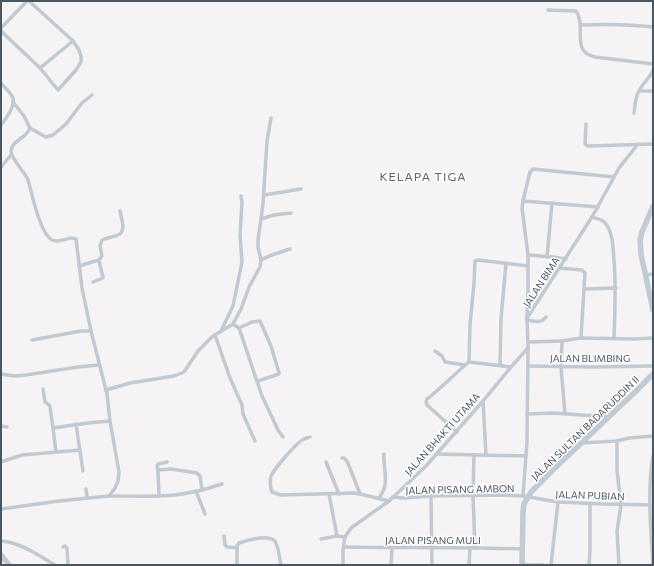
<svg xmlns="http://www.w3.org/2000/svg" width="654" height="566" font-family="Commissioner,sans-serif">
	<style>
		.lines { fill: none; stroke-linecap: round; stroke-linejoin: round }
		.street { stroke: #c1cad2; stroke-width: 3.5 }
		.secondary { stroke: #c1cbd6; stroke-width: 5.5 }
		.labels { text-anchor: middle; stroke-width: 3; stroke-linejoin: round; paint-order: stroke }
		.street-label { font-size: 10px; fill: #4a5661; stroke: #fff }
		.quarter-label { font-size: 12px; letter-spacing: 1px; fill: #5f6368; stroke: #fff }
	</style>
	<rect width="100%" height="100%" fill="#f5f3f3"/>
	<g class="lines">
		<!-- street -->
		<g class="street">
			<path d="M548 10 576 11C587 26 570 52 595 57L653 64"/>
			<path d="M581 25C605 24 629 24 653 27"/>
			<path d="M1 28 27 1"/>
			<path d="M1 31 40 68 58 90 76 70 81 62V56L79 50 73 41 29 1"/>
			<path d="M40 68 73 41"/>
			<path d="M1 83C4 87 9 91 12 96 17 104 6 119 1 125"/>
			<path d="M639 91H653"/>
			<path d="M634 113C635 106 635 98 639 91 642 84 650 78 653 70"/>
			<path d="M586 124 585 144 588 146 653 144"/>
			<path d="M30 128 44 136 46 137 53 135 66 124 82 103 92 95"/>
			<path d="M1 167 11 155"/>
			<path d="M264 195 301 189"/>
			<path d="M523 201 530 172 533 169 614 177"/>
			<path d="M592 217C597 219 603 219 606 224 613 233 613 248 614 260 616 286 615 312 614 338"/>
			<path d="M261 219 274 215 291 213"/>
			<path d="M528 255 522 208 523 201 598 207"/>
			<path d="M547 257 552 203"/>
			<path d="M261 260C270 255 280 252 290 249"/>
			<path d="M79 266 99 260 102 256 100 246 102 240C107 238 113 237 118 235 127 231 121 218 120 211"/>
			<path d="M559 268 582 270 585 273 581 338"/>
			<path d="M646 275 653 274"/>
			<path d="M93 282 103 278 99 260"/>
			<path d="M584 289 616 288"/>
			<path d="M527 317 528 290V266"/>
			<path d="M527 320C534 321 541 324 546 317"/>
			<path d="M233 324 239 328 262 396 278 430 283 437"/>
			<path d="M239 328 252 322 260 321 271 346 279 373V374L258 381"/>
			<path d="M221 331 233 306 242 262 240 235 242 202 241 196"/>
			<path d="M215 335 230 378 242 405 243 414 255 441"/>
			<path d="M32 340 81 331H91"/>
			<path d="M562 341 561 367 565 414"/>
			<path d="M528 342 562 341 581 338 635 339 653 338"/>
			<path d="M435 351 442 356 445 362 465 365"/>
			<path d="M469 362 470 325 474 283 475 261 478 260 528 266V255L553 257 566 259"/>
			<path d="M500 365 501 319 506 263"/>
			<path d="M528 366 591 367 653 366"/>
			<path d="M1 374 14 376 26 375 78 367 99 365"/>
			<path d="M43 389 45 402 49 405 50 407 53 428 88 423 110 421"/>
			<path d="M106 390 130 383 174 376 184 372 198 351 213 336 233 324 241 309 249 287 260 267 261 260 258 247V240L263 204 267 141 271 118"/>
			<path d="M483 401 486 455"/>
			<path d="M527 414 553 413 609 417"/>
			<path d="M76 424 83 471"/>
			<path d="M1 426 7 427"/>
			<path d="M53 428 56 452"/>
			<path d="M457 432 427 405 426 402 427 399C442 388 454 374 469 362L511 367"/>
			<path d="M310 437C308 438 306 438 304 439 297 442 274 469 271 476 270 481 270 487 272 492L281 495 354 493 360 494 389 501"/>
			<path d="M617 441V470L621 505 617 531 619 565"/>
			<path d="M582 443 617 441 629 438 653 436"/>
			<path d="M437 454 526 456"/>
			<path d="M474 455 473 496 475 548"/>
			<path d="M342 458H344L347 461 360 494"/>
			<path d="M1 462 22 455 80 450"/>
			<path d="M326 462 339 494"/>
			<path d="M158 470 157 466 158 464 167 462"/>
			<path d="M86 489 87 498"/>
			<path d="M196 491 205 514"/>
			<path d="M329 494 337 536"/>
			<path d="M109 496C131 496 153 497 175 495 191 493 207 489 222 484"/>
			<path d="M159 496 158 470 171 469 197 473 200 476 202 490"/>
			<path d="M431 496 432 565"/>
			<path d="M523 496 527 441 528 348 527 318 592 217 619 168 638 144"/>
			<path d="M393 497 403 498 431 496 504 495 523 496 558 502 604 504 653 505"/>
			<path d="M379 498C381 495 383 492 384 489 388 478 383 466 384 454"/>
			<path d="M1 509 59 501 109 496 115 488 118 481 119 472 110 421 107 394 91 331 82 288 76 239C69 235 61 244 52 240 40 234 32 193 28 180 25 172 11 159 11 151 12 140 27 138 30 128L24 116 13 102"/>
			<path d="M224 536 225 545 227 547 237 548"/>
			<path d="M321 539 337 536 345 537"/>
			<path d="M1 541C22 543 38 555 55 565"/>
			<path d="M63 547 65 546 67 548 68 565"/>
			<path d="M344 547C403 548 463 547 522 549"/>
			<path d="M237 565V546L239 543C248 540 267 534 275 541L278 549 281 565"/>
			<path d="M343 565V550L345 537 351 528 389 501 426 466 483 401 511 367 528 348"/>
			<path d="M391 565 392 548"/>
			<path d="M469 565 470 548"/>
			<path d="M522 565H543"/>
			<path d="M551 565 558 502"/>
			<path d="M589 565 590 551V504"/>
			<path d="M653 565C651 529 647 492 653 456"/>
		</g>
		<!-- secondary -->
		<g class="secondary">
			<path d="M653 206 642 232 640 240 641 254 653 310"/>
			<path d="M1 555 9 565"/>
			<path d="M522 565 523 512 524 504 531 492 555 468 636 391 653 374"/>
		</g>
	</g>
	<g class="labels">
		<!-- street labels -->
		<g class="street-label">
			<text transform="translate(541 282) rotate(-57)" y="4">JALAN BIMA</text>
			<text x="590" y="362">JALAN BLIMBING</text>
			<text transform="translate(585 428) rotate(-44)" y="4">JALAN SULTAN BADARUDDIN II</text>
			<text transform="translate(442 434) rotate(-48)" y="4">JALAN BHAKTI UTAMA</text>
			<text transform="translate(460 489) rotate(-1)" y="4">JALAN PISANG AMBON</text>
			<text transform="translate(590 495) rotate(2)" y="4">JALAN PUBIAN</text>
			<text x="433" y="544">JALAN PISANG MULI</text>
		</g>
		<!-- quarter labels -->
		<g class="quarter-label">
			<text x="423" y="181">KELAPA TIGA</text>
		</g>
	</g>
	<!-- border -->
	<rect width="654" height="566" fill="none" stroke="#4a5661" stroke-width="4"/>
</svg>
